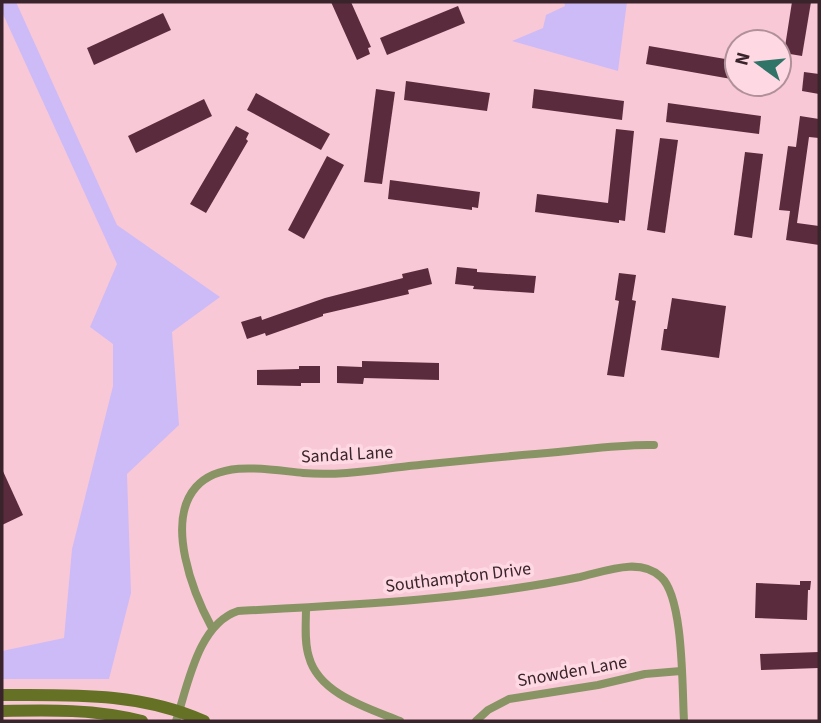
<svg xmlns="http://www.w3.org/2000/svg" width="821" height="723" font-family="'Source Sans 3',sans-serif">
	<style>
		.green { fill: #cdbbf7 }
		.building { fill: #5a2b3c }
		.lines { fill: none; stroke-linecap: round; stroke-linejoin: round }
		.street { stroke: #899465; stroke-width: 8 }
		.secondary { stroke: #657225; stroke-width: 12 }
		.labels { text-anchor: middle; stroke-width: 7; stroke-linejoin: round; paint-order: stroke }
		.street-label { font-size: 18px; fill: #3a242b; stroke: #fed9e4 }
	</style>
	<rect width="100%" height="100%" fill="#f9c8d7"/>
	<!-- green -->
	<g class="green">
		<path d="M2 2H16L117 225 220 297 172 332 179 425 127 474 131 593 109 679H2V651L64 638 72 549 113 386V344L90 327 117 264 2 12Z"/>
		<path d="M564 2H627L618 71 512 41 543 28 546 15 565 6Z"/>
	</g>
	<!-- building -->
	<g class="building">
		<path d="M331 2H351L371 47 368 48 370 54 357 60Z"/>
		<path d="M792 2H811L802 56 784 53Z"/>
		<path d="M458 6 465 23 387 55 380 38Z"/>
		<path d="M163 13 171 30 94 65 87 48Z"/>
		<path d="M649 46 737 61V80L646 64Z"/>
		<path d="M804 72 819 74V94L802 91Z"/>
		<path d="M406 81 490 93 487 111 404 100Z"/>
		<path d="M376 89 395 92 382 184 364 182Z"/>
		<path d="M534 89 624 101 622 120 532 108Z"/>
		<path d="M256 93 330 134 321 150 247 110Z"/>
		<path d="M204 99 212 116 136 153 128 136Z"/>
		<path d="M668 103 761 116 759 134 666 122Z"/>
		<path d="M800 116 819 119V138L809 137 797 223 819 226V245L786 240 790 211 779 210 788 146 796 147Z"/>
		<path d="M236 126 249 133 246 139 248 141 206 213 190 204Z"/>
		<path d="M616 129 634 131 625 221 619 220V223L535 212 537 194 608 203Z"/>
		<path d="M660 138 678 140 665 233 647 230Z"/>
		<path d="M745 152 763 154 752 238 734 235Z"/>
		<path d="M327 156 344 165 304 239 288 230Z"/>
		<path d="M390 180 480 192 478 208 472 207V210L388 199Z"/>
		<path d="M457 267 477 269V272L536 276 534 293 473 289 474 286 455 284Z"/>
		<path d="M428 268 432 284 408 290 409 294 323 314V316L266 336 265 333 247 339 241 322 261 316 262 320 325 298 403 278 402 274Z"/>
		<path d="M619 273 636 275 632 300 636 301 624 377 607 375 619 301 615 300Z"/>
		<path d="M672 298 726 306 719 358 661 350 664 329H667Z"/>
		<path d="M362 361 439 363V380L364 378 363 384 337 383V366L362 367Z"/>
		<path d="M299 366H320V383H301V386L257 385V370L299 369Z"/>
		<path d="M2 469 23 515 2 525Z"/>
		<path d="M800 581H811L810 590H808L807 620 755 618 756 583 800 585Z"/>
		<path d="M819 652V668L761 670 760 654Z"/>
	</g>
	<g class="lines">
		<!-- street -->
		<g class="street">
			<path d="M306 608C306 624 304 642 309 657 319 694 368 708 400 721"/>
			<path d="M212 628C193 593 165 522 196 487 221 459 271 470 303 473 339 476 374 470 409 466 459 461 508 456 558 452 590 449 622 444 654 445"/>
			<path d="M176 721C188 685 198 624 238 611 352 605 468 600 580 577 606 571 640 557 661 577 684 598 682 689 684 721"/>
			<path d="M476 721 488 710 509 699 598 685 645 674 681 671"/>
		</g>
		<!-- secondary -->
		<g class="secondary">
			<path d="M2 695C72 695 139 692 204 721"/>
			<path d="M2 711C49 710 96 709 142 721"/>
		</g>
	</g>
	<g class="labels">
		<!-- street labels -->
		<g class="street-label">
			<text transform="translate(347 454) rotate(-3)" y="6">Sandal Lane</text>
			<text transform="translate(458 577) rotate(-7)" y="6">Southampton Drive</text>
			<text transform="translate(572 671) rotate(-10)" y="6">Snowden Lane</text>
		</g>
	</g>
	<!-- border -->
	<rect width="821" height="723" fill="none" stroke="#3a242b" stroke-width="7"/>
	<!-- north arrow -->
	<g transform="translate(758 63) rotate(285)"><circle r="33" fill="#fed9e4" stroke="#b0919a" stroke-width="2"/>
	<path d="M0-5L12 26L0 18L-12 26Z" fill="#307467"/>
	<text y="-10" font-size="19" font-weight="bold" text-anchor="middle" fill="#3a242b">N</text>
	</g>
</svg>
